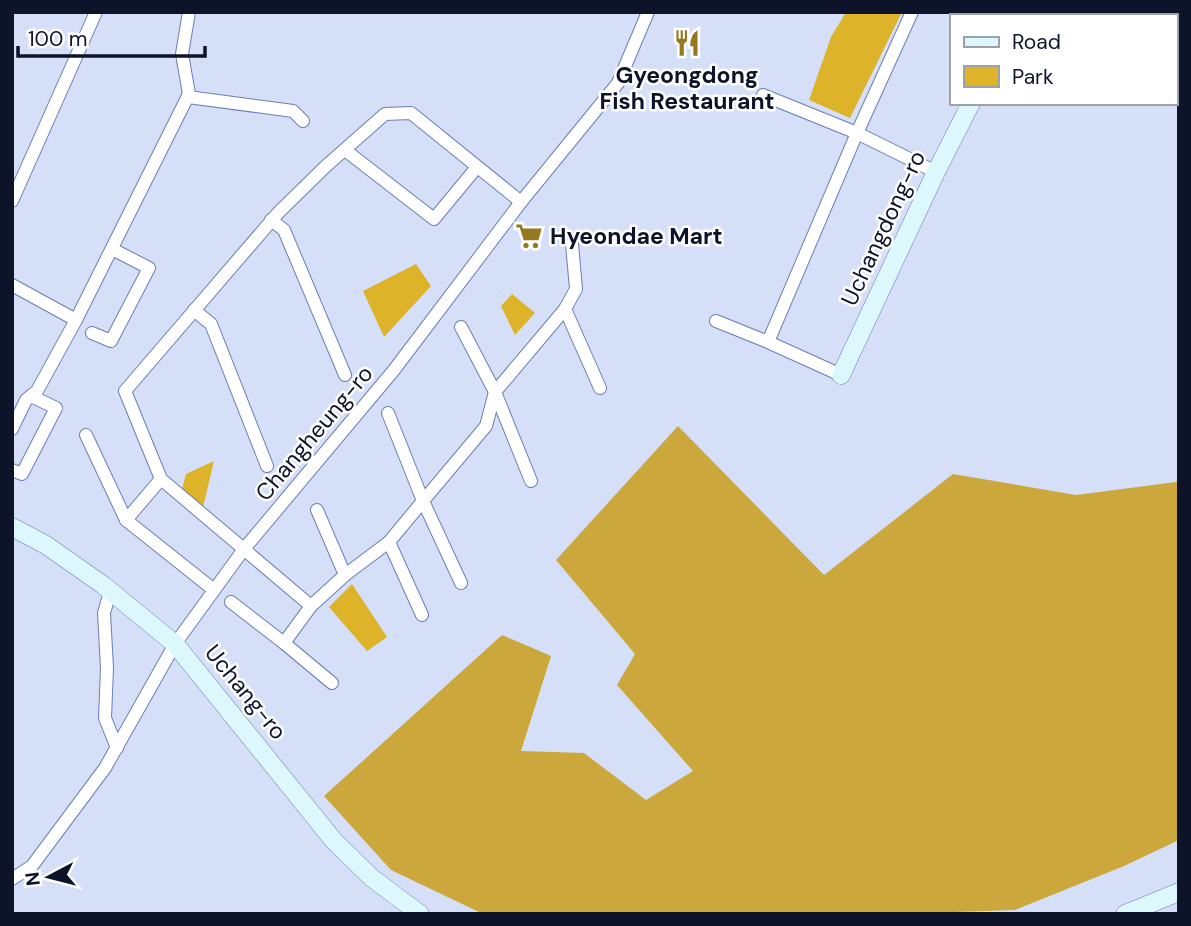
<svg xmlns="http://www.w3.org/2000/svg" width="1191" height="926" font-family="'DM Sans',sans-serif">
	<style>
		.green { fill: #ddb329 }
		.forest { fill: #cba73c }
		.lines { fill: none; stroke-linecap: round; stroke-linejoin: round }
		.minor-casing { stroke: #6c7eb6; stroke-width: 14 }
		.secondary-casing { stroke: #6c7eb6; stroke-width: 19 }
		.minor { stroke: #fff; stroke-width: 12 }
		.secondary { stroke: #ddf8fd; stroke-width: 18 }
		.labels { text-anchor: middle; stroke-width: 5; stroke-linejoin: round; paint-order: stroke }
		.poi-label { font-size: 23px; font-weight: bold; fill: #0d1329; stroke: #fff }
		.street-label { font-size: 23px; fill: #0d1329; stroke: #fff }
	</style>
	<rect width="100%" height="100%" fill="#d6dff8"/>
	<!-- green -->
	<g class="green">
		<path d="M846 12H902L850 118 809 100 831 37Z"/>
		<path d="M416 264 431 286 384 337 363 291Z"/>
		<path d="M512 294 535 313 515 335 501 306Z"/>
		<path d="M214 461 203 507 182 489 186 474Z"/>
		<path d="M352 584 387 637 367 651 329 607Z"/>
	</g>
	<!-- forest -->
	<path class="forest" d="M678 426 824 575 953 474 1076 495 1176 482 1179 480V840L1124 866 1015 910 895 914H520L479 912 391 870 324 796 502 635 551 656 521 751 584 753 646 800 693 771 617 685 635 654 556 560Z"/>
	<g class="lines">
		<defs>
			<g id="minor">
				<path d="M763 95 857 133 936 172"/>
				<path d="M188 97 293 111 303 121"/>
				<path d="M345 150 434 219 477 167"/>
				<path d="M12 201 96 12"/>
				<path d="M271 220 284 230 345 375"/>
				<path d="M572 244 576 289 565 309 600 388"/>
				<path d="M12 285 76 320"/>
				<path d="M194 310 211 324 267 466"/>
				<path d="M716 321 768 342 841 375"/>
				<path d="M461 327 495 392 565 309"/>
				<path d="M92 333 111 341 149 268 112 249"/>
				<path d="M768 342 857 133 912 12"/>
				<path d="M495 392 531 481"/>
				<path d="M388 413 423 501 486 426 495 392"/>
				<path d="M12 429 26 400 37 391 76 320 189 94 182 54 189 12"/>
				<path d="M86 435 126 520"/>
				<path d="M12 470 22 474 56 408 31 396"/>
				<path d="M161 479 126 520 214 590"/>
				<path d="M317 510 345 575 389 542"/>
				<path d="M345 575 311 606 161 479 125 391 278 213 326 166 385 114 411 113 521 202"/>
				<path d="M110 592 104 613 107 668 105 718 117 748"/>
				<path d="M231 602 284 643 311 606"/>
				<path d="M422 615 389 542 423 501 461 583"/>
				<path d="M284 643 332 683"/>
				<path d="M12 879 32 866 105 768 175 644 244 549 394 370 521 202 618 83 648 12"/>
			</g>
			<g id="secondary">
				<path d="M1015 16 1017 12"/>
				<path d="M841 375 936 172 971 103"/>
				<path d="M12 527 46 545 103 585 175 644 334 841 372 878 420 914"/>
				<path d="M1125 914 1179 892"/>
			</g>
		</defs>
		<!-- minor casing -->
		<use href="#minor" class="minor-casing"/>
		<!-- secondary casing -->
		<use href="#secondary" class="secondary-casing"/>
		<!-- minor -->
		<use href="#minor" class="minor"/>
		<!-- secondary -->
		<use href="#secondary" class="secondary"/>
	</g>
	<!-- icons -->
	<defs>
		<symbol id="restaurant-bare" viewBox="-9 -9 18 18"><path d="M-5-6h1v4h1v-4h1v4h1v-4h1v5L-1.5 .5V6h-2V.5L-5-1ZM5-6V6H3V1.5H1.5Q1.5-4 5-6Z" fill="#957921" stroke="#fff" stroke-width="2.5" paint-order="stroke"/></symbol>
		<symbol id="supermarket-bare" viewBox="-9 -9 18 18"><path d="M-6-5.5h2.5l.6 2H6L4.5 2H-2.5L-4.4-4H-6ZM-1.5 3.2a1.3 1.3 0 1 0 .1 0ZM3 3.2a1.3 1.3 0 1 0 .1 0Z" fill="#957921" stroke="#fff" stroke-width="2.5" paint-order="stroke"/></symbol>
	</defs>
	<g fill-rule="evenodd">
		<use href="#restaurant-bare" x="668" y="24" width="38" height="38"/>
		<use href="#supermarket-bare" x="510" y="217" width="38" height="38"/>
	</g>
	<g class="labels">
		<!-- poi labels -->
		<g class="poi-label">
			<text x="687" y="83">Gyeongdong<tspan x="687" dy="26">Fish Restaurant</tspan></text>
			<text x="550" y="244" text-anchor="start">Hyeondae Mart</text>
		</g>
		<!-- street labels -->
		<g class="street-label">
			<text transform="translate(883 228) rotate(-65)" y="8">Uchangdong-ro</text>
			<text transform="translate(314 433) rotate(-50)" y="8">Changheung-ro</text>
			<text transform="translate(246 692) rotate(51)" y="8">Uchang-ro</text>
		</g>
	</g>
	<!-- border -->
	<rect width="1191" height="926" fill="none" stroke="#0d1329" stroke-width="28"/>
	<!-- legend -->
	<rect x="950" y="14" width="228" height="91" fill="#ffffff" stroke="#9ea1a9" stroke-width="2"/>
	<rect x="964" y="37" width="35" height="10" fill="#ddf8fd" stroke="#9ea1a9" stroke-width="2"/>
	<text x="1012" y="49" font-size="21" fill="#0d1329">Road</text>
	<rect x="964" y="66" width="35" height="21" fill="#ddb329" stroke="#9ea1a9" stroke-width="2"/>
	<text x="1012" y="84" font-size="21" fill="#0d1329">Park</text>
	<!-- north arrow -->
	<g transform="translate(49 877) rotate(263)" stroke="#ffffff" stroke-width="5" paint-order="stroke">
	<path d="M0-5L12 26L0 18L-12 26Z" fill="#0d1329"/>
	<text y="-10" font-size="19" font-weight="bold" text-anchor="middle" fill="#0d1329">N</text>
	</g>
	<!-- scale -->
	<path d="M18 46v10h187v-10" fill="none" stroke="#0d1329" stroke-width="3.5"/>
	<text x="28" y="46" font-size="21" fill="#0d1329" stroke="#ffffff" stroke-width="5" paint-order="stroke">100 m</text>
</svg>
